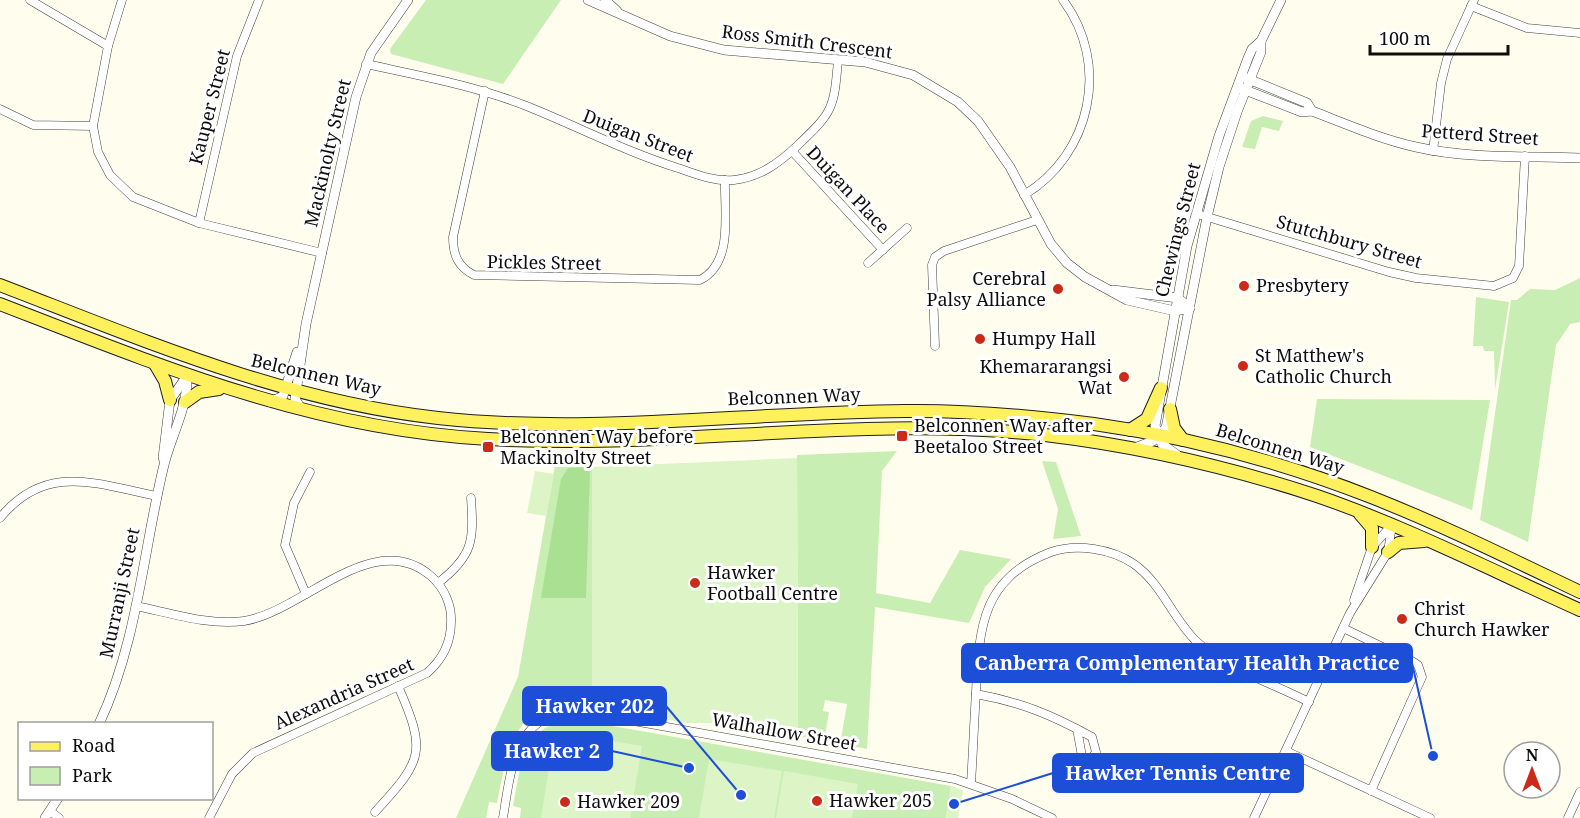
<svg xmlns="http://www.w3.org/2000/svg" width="1580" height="818" font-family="'Noto Serif',serif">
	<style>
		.green { fill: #c9eeb3 }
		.forest { fill: #a9e091 }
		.pitch { fill: #ddf4c6 }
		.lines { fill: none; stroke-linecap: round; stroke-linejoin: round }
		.minor-casing { stroke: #404040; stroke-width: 9 }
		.tertiary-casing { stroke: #404040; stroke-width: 10 }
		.primary-casing { stroke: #1e1e1e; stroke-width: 14 }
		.minor { stroke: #fff; stroke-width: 8 }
		.tertiary { stroke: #fff; stroke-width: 9 }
		.primary { stroke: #fff05e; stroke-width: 12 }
		.poi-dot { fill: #cb2a18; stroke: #fff; stroke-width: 2 }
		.labels { text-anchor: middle; stroke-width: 6; stroke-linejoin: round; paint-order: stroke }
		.street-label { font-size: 18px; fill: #0d0d0d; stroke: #fff }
		.poi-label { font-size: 18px; fill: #0d0d0d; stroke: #fff; text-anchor: start }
		.leader { fill: none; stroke: #1d4ed8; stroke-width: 2 }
		.callout-dot { fill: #1d4ed8; stroke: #fff; stroke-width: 2 }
		.callout { fill: #1d4ed8; stroke: #1d4ed8; stroke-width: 2 }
		.callout-label { font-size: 20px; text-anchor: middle; font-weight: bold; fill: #fff }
	</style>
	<rect width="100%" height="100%" fill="#fffeee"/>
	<!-- green -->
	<g class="green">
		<path d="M426 0H561L503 84 391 54 390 49Z"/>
		<path d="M1263 116 1283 121 1279 131 1262 127 1255 149 1242 147 1251 121Z"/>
		<path d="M1580 278V322L1570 324 1556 345 1528 542 1480 520 1511 300H1517L1530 289 1555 290Z"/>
		<path d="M1476 297 1509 302 1495 390 1494 351H1484L1483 346H1473Z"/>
		<path d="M1317 399 1490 400 1472 510 1310 447Z"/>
		<path d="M897 451 882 471 876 593 930 603 960 550 1011 559 985 587 969 623 875 607 867 749 840 744 847 704 825 700 823 711 829 712 824 741 798 736 797 455Z"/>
		<path d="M1042 461 1056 462 1081 536 1053 539 1058 509Z"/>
		<path d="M592 464V700C518 693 508 745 497 803L489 802 486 818H456L518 677 555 465Z"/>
		<path d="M573 719 951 786 946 818H520L521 808 513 806C521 765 522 725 573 719Z"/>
	</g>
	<!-- forest -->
	<path class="forest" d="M590 467 586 598H541L561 479 568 468Z"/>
	<!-- pitch -->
	<g class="pitch">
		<path d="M797 458 798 736 720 723H686L648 716 634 708 592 700V467Z"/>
		<path d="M535 471 554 474 546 516 527 513Z"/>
		<path d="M555 731 642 746 630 818H541Z"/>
		<path d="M709 759 782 771 774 818H699Z"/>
		<path d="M784 771 858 784 852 818H776Z"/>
		<path d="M951 786 963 790 958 818H946Z"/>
	</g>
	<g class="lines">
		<defs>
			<g id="minor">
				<path d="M30 0 108 46"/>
				<path d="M122 0 108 46 93 126 98 152 110 175 133 197 199 223 322 253"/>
				<path d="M1471 6 1527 28 1580 33"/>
				<path d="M366 64C421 76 477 86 529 107 581 128 626 152 681 169 698 175 716 182 734 180 760 177 779 163 797 146 833 112 834 109 838 60"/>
				<path d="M485 91 453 237C453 255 458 267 474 275L700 280C734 263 724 212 725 180"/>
				<path d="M0 109 33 125 93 126"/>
				<path d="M792 151 883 250"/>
				<path d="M1433 151 1441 83 1447 59 1474 0"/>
				<path d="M1024 195C1091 155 1111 64 1063 0"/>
				<path d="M1201 215 1389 272 1416 278 1494 286 1513 278 1519 266 1525 156"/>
				<path d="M199 223 237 56 259 0"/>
				<path d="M868 263 907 228"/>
				<path d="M935 346 932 265 935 257 944 251 1037 220"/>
				<path d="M0 518C46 462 96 484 157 496"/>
				<path d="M438 583C473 556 474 541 471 498"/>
				<path d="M306 594 285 545 294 503 310 472"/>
				<path d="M1354 600 1372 547 1391 526"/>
				<path d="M136 606C170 613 209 626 244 621 303 612 374 525 432 577 444 588 452 605 451 622 451 643 442 660 427 673L253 753 232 774 209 818"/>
				<path d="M1343 628 1412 661 1418 665 1422 677 1371 791"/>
				<path d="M976 694C1021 702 1052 715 1092 737L1096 752 1090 761 1082 756 1077 729"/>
				<path d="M1286 751 1430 818"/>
				<path d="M971 783C973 753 974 723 976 692 979 627 982 578 1051 552 1077 543 1112 549 1134 564 1163 585 1172 618 1197 642 1225 668 1274 684 1309 702"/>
				<path d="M50 811 59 818"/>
				<path d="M375 812C423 760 427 752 398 686"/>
				<path d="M503 818C511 769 515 711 578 711L955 779 1012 799 1052 818"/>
				<path d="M1254 818 1350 613 1388 552 1392 525"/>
				<path d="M1568 818 1580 792"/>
			</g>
			<g id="tertiary">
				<path d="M588 0 670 36 724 50 865 62 913 75 958 102 978 121 1010 167 1051 244 1067 263 1085 277 1127 300 1175 311 1190 308"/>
				<path d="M605 0 617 11"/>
				<path d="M1246 78 1307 103 1312 111"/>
				<path d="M1240 88 1302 112 1312 111C1346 124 1380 139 1416 147 1468 159 1526 156 1580 158"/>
				<path d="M1113 290 1178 298 1190 308"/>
				<path d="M270 402 283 396 297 352"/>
				<path d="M302 410 295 399 306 324 356 97 371 53 408 0"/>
				<path d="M1137 447 1153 441 1166 428 1207 217 1219 167 1237 112 1261 52V41"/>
				<path d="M1177 455 1162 444 1155 426 1187 246 1219 136 1248 58 1252 49 1261 41 1281 0"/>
				<path d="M163 458 170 400 187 376"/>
				<path d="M99 724C137 644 143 553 163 469 170 437 188 409 187 376"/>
				<path d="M45 818 58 798"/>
			</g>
			<g id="primary">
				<path d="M0 285C143 340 284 401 438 418 593 435 750 412 905 411 968 410 1031 416 1094 424 1188 437 1282 462 1371 497 1442 525 1511 559 1580 592"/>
				<path d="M0 304C160 366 314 430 488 439 673 450 859 414 1045 435 1137 446 1229 467 1317 496 1407 527 1493 571 1580 610"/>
				<path d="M155 364 165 381 170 400"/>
				<path d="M185 402 199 392 219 389"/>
				<path d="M1170 409 1174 428 1183 440"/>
				<path d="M1130 430 1147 419 1161 388"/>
				<path d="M1360 514 1372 528V547"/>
				<path d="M1388 552 1399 543 1424 541"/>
			</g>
		</defs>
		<!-- minor casing -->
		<use href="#minor" class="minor-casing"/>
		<!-- tertiary casing -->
		<use href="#tertiary" class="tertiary-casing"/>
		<!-- primary casing -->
		<use href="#primary" class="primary-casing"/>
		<!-- minor -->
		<use href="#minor" class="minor"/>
		<!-- tertiary -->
		<use href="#tertiary" class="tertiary"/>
		<!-- primary -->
		<use href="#primary" class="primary"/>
	</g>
	<!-- markers -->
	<g class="poi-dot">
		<circle cx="1244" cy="286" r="6"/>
		<circle cx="1058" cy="289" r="6"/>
		<circle cx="980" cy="339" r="6"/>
		<circle cx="1243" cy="366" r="6"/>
		<circle cx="1124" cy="377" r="6"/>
		<rect x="896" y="430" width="12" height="12" rx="3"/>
		<rect x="482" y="441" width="12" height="12" rx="3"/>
		<circle cx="695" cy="583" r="6"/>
		<circle cx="1402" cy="619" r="6"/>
		<circle cx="817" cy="801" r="6"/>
		<circle cx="565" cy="802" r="6"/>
	</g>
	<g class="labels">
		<!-- street labels -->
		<g class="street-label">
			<text transform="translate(807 42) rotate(7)" y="6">Ross Smith Crescent</text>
			<text transform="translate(210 107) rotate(-76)" y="6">Kauper Street</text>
			<text transform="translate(1480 135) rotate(4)" y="6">Petterd Street</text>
			<text transform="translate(638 136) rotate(21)" y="6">Duigan Street</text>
			<text transform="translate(328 153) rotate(-77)" y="6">Mackinolty Street</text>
			<text transform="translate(848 190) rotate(47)" y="6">Duigan Place</text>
			<text transform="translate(1178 230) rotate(-76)" y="6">Chewings Street</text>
			<text transform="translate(1349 242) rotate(16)" y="6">Stutchbury Street</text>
			<text transform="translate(544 263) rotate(1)" y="6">Pickles Street</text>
			<text transform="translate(316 375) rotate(13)" y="6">Belconnen Way</text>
			<text transform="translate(794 397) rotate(-2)" y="6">Belconnen Way</text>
			<text transform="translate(1280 449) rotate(17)" y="6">Belconnen Way</text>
			<text transform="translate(120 593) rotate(-78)" y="6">Murranji Street</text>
			<text transform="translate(344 694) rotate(-24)" y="6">Alexandria Street</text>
			<text transform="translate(784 732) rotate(10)" y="6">Walhallow Street</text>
		</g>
		<!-- poi labels -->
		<g class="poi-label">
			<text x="1046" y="285" text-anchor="end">Cerebral<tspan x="1046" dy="21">Palsy Alliance</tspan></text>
			<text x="1256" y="292">Presbytery</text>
			<text x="992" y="345">Humpy Hall</text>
			<text x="1255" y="362">St Matthew's<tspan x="1255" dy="21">Catholic Church</tspan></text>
			<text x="1112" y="373" text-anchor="end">Khemararangsi<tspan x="1112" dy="21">Wat</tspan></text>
			<text x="914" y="432">Belconnen Way after<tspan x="914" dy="21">Beetaloo Street</tspan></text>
			<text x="500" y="443">Belconnen Way before<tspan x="500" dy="21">Mackinolty Street</tspan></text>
			<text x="707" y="579">Hawker<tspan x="707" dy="21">Football Centre</tspan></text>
			<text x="1414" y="615">Christ<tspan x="1414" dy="21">Church Hawker</tspan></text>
			<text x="829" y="807">Hawker 205</text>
			<text x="577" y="808">Hawker 209</text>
		</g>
	</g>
	<!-- callouts -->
	<path class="leader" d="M1433 756L1412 663M741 795L666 706M689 768L612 751M954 804L1053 773"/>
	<g class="callout-dot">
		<circle cx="1433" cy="756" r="6"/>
		<circle cx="741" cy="795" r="6"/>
		<circle cx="689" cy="768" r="6"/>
		<circle cx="954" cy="804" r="6"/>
	</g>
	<g class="callout">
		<rect x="962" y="644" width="450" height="38" rx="6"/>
		<rect x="523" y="687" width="143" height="38" rx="6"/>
		<rect x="492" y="732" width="120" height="38" rx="6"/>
		<rect x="1053" y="754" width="250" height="38" rx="6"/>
	</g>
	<g class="callout-label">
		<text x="1187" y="670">Canberra Complementary Health Practice</text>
		<text x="595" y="713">Hawker 202</text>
		<text x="552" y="758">Hawker 2</text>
		<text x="1178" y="780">Hawker Tennis Centre</text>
	</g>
	<!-- legend -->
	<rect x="18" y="722" width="195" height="78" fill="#ffffff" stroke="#9e9e9e" stroke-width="1.5"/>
	<rect x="30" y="742" width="30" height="9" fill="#fff05e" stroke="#9e9e9e" stroke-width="1.5"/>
	<text x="72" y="752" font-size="18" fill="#0d0d0d">Road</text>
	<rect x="30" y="767" width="30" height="18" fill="#c9eeb3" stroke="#9e9e9e" stroke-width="1.5"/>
	<text x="72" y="782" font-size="18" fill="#0d0d0d">Park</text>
	<!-- north arrow -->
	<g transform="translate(1532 770)"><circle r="28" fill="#ffffff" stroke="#9e9e9e" stroke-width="1.5"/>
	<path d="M0-4.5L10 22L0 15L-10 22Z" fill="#cb2a18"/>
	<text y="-9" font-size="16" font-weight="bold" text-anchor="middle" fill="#0d0d0d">N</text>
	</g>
	<!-- scale -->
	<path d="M1370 45v9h138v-9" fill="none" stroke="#0d0d0d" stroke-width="3"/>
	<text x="1379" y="45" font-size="18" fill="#0d0d0d" stroke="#ffffff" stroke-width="4.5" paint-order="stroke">100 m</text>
</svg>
